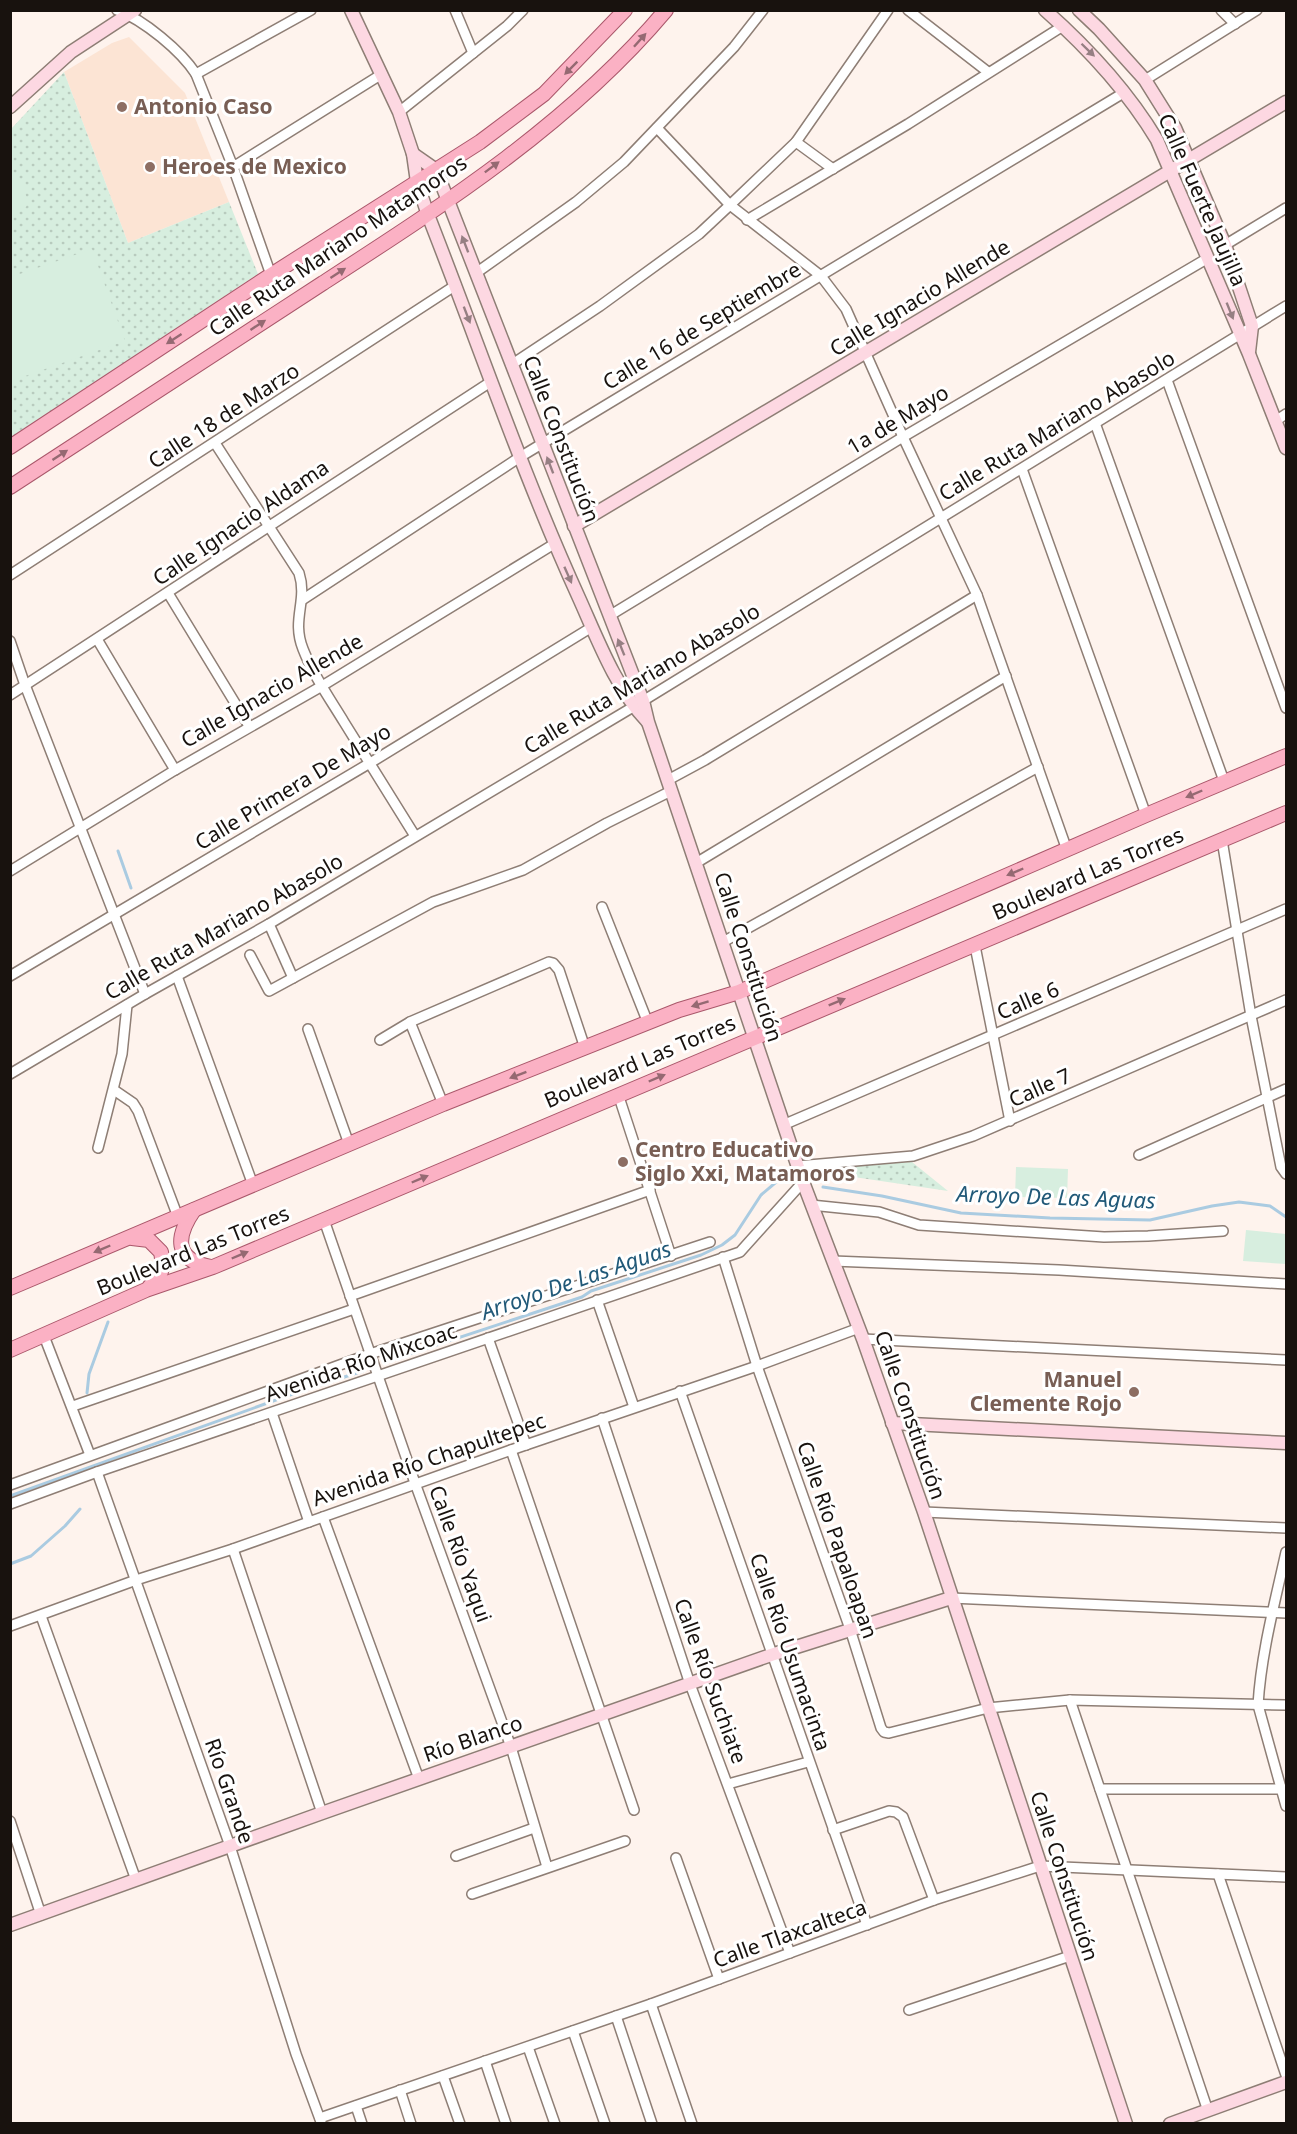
<svg xmlns="http://www.w3.org/2000/svg" width="1297" height="2134" font-family="'Noto Sans',sans-serif">
	<style>
		.built { fill: #fce4d4 }
		.grass { fill: url(#grass-dots) }
		.pitch { fill: #d7eedf }
		.lines { fill: none; stroke-linecap: round; stroke-linejoin: round }
		.stream { stroke: #aacbe1; stroke-width: 3 }
		.street-casing { stroke: #8e7e75; stroke-width: 12 }
		.secondary-casing { stroke: #8e7e75; stroke-width: 15 }
		.primary-casing { stroke: #aa586b; stroke-width: 16 }
		.street { stroke: #fff; stroke-width: 9 }
		.secondary { stroke: #fdd8e2; stroke-width: 12 }
		.primary { stroke: #fbb1c4; stroke-width: 14 }
		.oneway { fill: #956972 }
		.oneway2 { fill: #967f83 }
		.education-dot { fill: #8d6e63; stroke: #fff; stroke-width: 2 }
		.labels { text-anchor: middle; stroke-width: 6; stroke-linejoin: round; paint-order: stroke }
		.education-label { font-size: 21px; font-weight: bold; fill: #785e54; stroke: #fff; text-anchor: start }
		.street-label { font-size: 21px; fill: #18120e; stroke: #fff }
		.water-label { font-size: 22px; font-style: italic; fill: #215978; stroke: #fff }
	</style>
	<defs>
		<pattern id="grass-dots" width="8" height="8" patternUnits="userSpaceOnUse" patternTransform="scale(1.5)"><rect width="8" height="8" fill="#d7eedf"/><path d="M2 2h.1M6 6h.1" fill="none" stroke="#b8cbbe" stroke-width="1.8" stroke-linecap="round"/></pattern>
	</defs>
	<rect width="100%" height="100%" fill="#fef3ed"/>
	<!-- built -->
	<path class="built" d="M129 37 185 93 229 202 128 243 64 72 112 43Z"/>
	<!-- grass -->
	<g class="grass">
		<path d="M64 72 128 243 229 202 258 274 11 438V129Z"/>
		<path d="M912 1162 948 1191 854 1177 837 1167Z"/>
	</g>
	<!-- pitch -->
	<g class="pitch">
		<path d="M16 178 21 181 28 202 26 207 11 212V180Z"/>
		<path d="M92 249 125 341 11 381V277Z"/>
		<path d="M1016 1167 1068 1169 1067 1198 1015 1197Z"/>
		<path d="M1246 1230 1286 1234V1264L1243 1261Z"/>
	</g>
	<g class="lines">
		<!-- stream -->
		<g class="stream">
			<path d="M118 851 131 888"/>
			<path d="M823 1187 882 1196 961 1213 1050 1218 1150 1220 1212 1206 1239 1202 1270 1206 1286 1217"/>
			<path d="M388 1361 582 1297 591 1291 701 1255 722 1245 735 1235 761 1195 781 1178"/>
			<path d="M87 1393 89 1374 108 1322"/>
			<path d="M10 1496 301 1391 363 1371"/>
			<path d="M10 1564 31 1556 65 1526 80 1509"/>
		</g>
		<defs>
			<g id="street">
				<path d="M117 10C144 20 181 51 196 74L233 167 271 275"/>
				<path d="M455 10 473 53"/>
				<path d="M908 10 988 72"/>
				<path d="M1221 10 1235 24"/>
				<path d="M196 74 311 10"/>
				<path d="M1145 80 1257 10"/>
				<path d="M399 112 507 26 523 10"/>
				<path d="M657 128 730 205 821 276 846 309 903 437 977 595 1067 850"/>
				<path d="M796 142 833 169"/>
				<path d="M233 167 382 74"/>
				<path d="M747 220 908 124 1063 26"/>
				<path d="M1225 245 1286 208"/>
				<path d="M476 273 576 202 624 162 734 47 763 10"/>
				<path d="M511 365 600 306 699 234 730 205 796 142 888 10"/>
				<path d="M1167 380 1286 708"/>
				<path d="M1277 420 1286 414"/>
				<path d="M1095 423 1224 781"/>
				<path d="M215 443 299 573C308 601 291 619 303 649 313 675 330 699 344 722 368 760 391 798 415 836"/>
				<path d="M1022 469 1146 815"/>
				<path d="M10 575 456 285"/>
				<path d="M168 593 249 726"/>
				<path d="M302 600 520 457 1125 92"/>
				<path d="M609 616 903 437 1208 258"/>
				<path d="M97 639 175 770"/>
				<path d="M10 641 25 685 145 994"/>
				<path d="M10 695 492 381"/>
				<path d="M668 780 705 760 977 595"/>
				<path d="M1222 840 1251 1016 1281 1167 1286 1174"/>
				<path d="M696 863 1006 676"/>
				<path d="M10 871 175 770 322 686 554 544"/>
				<path d="M602 907 648 1023"/>
				<path d="M269 924 293 978"/>
				<path d="M723 942 1038 767"/>
				<path d="M975 946 1010 1121"/>
				<path d="M250 955 269 991 433 902 523 870 607 823 671 791"/>
				<path d="M10 976 370 763 592 627"/>
				<path d="M177 976 253 1185"/>
				<path d="M410 1022 443 1104"/>
				<path d="M308 1029 349 1144"/>
				<path d="M380 1040 410 1022 549 962 553 963 559 970 585 1048"/>
				<path d="M10 1074 145 994 269 924 633 707 1286 306"/>
				<path d="M114 1090 133 1103 138 1111 178 1217"/>
				<path d="M618 1094 671 1256"/>
				<path d="M783 1125 1286 909"/>
				<path d="M98 1148 122 1054 127 1005"/>
				<path d="M1139 1155 1286 1089"/>
				<path d="M797 1166 913 1156 973 1136 1286 1000"/>
				<path d="M811 1205 879 1212 919 1225 1104 1237 1148 1236 1223 1231"/>
				<path d="M324 1220 415 1483 511 1747 547 1867"/>
				<path d="M723 1257 757 1366 850 1629 881 1728 884 1732 889 1733 988 1708 1070 1700 1286 1705"/>
				<path d="M833 1261 1059 1270 1286 1284"/>
				<path d="M350 1296 650 1190"/>
				<path d="M597 1300 634 1407"/>
				<path d="M44 1336 90 1455"/>
				<path d="M488 1338 526 1445"/>
				<path d="M863 1339 1286 1360"/>
				<path d="M680 1391 867 1925"/>
				<path d="M73 1406 354 1309"/>
				<path d="M272 1413 309 1522"/>
				<path d="M602 1418 690 1684 790 1953"/>
				<path d="M511 1450 634 1810"/>
				<path d="M97 1472 230 1846 296 2054 321 2122"/>
				<path d="M10 1485 370 1354 710 1242"/>
				<path d="M10 1504 97 1472 740 1252 803 1182"/>
				<path d="M924 1512 1286 1528"/>
				<path d="M323 1517 419 1779"/>
				<path d="M233 1549 322 1813"/>
				<path d="M1286 1552C1275 1602 1261 1654 1258 1705L1286 1806"/>
				<path d="M951 1598 1286 1613"/>
				<path d="M41 1616 136 1880"/>
				<path d="M10 1626 136 1580 233 1549 511 1450 757 1366 859 1328"/>
				<path d="M1070 1700 1208 2111"/>
				<path d="M728 1784 808 1762"/>
				<path d="M1100 1789H1284"/>
				<path d="M10 1821 41 1915"/>
				<path d="M833 1830 889 1811 896 1812 903 1817 934 1900"/>
				<path d="M456 1856 534 1828"/>
				<path d="M676 1858 719 1979"/>
				<path d="M1218 1874 1286 2075"/>
				<path d="M472 1894 625 1841"/>
				<path d="M651 2004 692 2124"/>
				<path d="M909 2010 1070 1956"/>
				<path d="M616 2016 652 2124"/>
				<path d="M573 2031 605 2124"/>
				<path d="M528 2047 555 2124"/>
				<path d="M485 2061 506 2124"/>
				<path d="M443 2076 460 2124"/>
				<path d="M400 2090 411 2124"/>
				<path d="M356 2106 362 2124"/>
				<path d="M320 2118 651 2004 934 1900 1040 1866 1286 1877"/>
			</g>
			<g id="secondary">
				<path d="M351 10 399 112 413 154 417 182 428 215C478 342 522 473 579 598 597 638 616 689 647 721"/>
				<path d="M1045 10C1089 49 1127 90 1157 140L1249 354 1286 448"/>
				<path d="M1079 10 1099 29 1145 80 1175 128 1225 245 1252 326 1249 352"/>
				<path d="M10 107 71 52 135 10"/>
				<path d="M413 154 436 170 643 701 648 722 803 1182 863 1339 924 1512 1126 2124"/>
				<path d="M574 526 1286 102"/>
				<path d="M892 1423 1286 1443"/>
				<path d="M10 1925 322 1813 771 1655 951 1598"/>
				<path d="M1170 2124 1286 2082"/>
			</g>
			<g id="primary">
				<path d="M10 447 271 275 480 142 544 94 625 10"/>
				<path d="M10 487C115 419 219 351 323 283 445 204 571 123 666 10"/>
				<path d="M194 1210C176 1236 173 1260 211 1267"/>
				<path d="M132 1238 149 1240 161 1252C164 1267 162 1277 150 1286"/>
				<path d="M10 1288 443 1104 679 1010 739 992 1146 815 1286 756"/>
				<path d="M10 1350 146 1290 213 1267 1286 813"/>
			</g>
		</defs>
		<!-- street casing -->
		<use href="#street" class="street-casing"/>
		<!-- secondary casing -->
		<use href="#secondary" class="secondary-casing"/>
		<!-- primary casing -->
		<use href="#primary" class="primary-casing"/>
		<!-- street -->
		<use href="#street" class="street"/>
		<!-- secondary -->
		<use href="#secondary" class="secondary"/>
		<!-- primary -->
		<use href="#primary" class="primary"/>
	</g>
	<!-- one-way arrows -->
	<defs><path id="oneway-solid" d="M-6-.8H1V-3.2L6.5 0L1 3.2V.8H-6Z" transform="scale(1.5)"/></defs>
	<g class="oneway">
		<use href="#oneway-solid" transform="translate(640 40) rotate(-48)"/>
		<use href="#oneway-solid" transform="translate(571 68) rotate(135)"/>
		<use href="#oneway-solid" transform="translate(492 167) rotate(-37)"/>
		<use href="#oneway-solid" transform="translate(338 273) rotate(-33)"/>
		<use href="#oneway-solid" transform="translate(258 325) rotate(-33)"/>
		<use href="#oneway-solid" transform="translate(174 339) rotate(147)"/>
		<use href="#oneway-solid" transform="translate(60 455) rotate(-33)"/>
		<use href="#oneway-solid" transform="translate(1194 794) rotate(157)"/>
		<use href="#oneway-solid" transform="translate(1015 872) rotate(157)"/>
		<use href="#oneway-solid" transform="translate(837 1002) rotate(-22)"/>
		<use href="#oneway-solid" transform="translate(700 1004) rotate(163)"/>
		<use href="#oneway-solid" transform="translate(518 1075) rotate(159)"/>
		<use href="#oneway-solid" transform="translate(657 1078) rotate(-23)"/>
		<use href="#oneway-solid" transform="translate(420 1179) rotate(-23)"/>
		<use href="#oneway-solid" transform="translate(102 1249) rotate(157)"/>
		<use href="#oneway-solid" transform="translate(240 1255) rotate(-23)"/>
	</g>
	<g class="oneway2">
		<use href="#oneway-solid" transform="translate(1088 50) rotate(44)"/>
		<use href="#oneway-solid" transform="translate(465 244) rotate(-111)"/>
		<use href="#oneway-solid" transform="translate(1230 311) rotate(68)"/>
		<use href="#oneway-solid" transform="translate(467 315) rotate(69)"/>
		<use href="#oneway-solid" transform="translate(550 465) rotate(-111)"/>
		<use href="#oneway-solid" transform="translate(568 575) rotate(66)"/>
		<use href="#oneway-solid" transform="translate(621 647) rotate(-112)"/>
	</g>
	<!-- markers -->
	<g class="education-dot">
		<circle cx="122" cy="107" r="6"/>
		<circle cx="150" cy="167" r="6"/>
		<circle cx="623" cy="1162" r="6"/>
		<circle cx="1134" cy="1392" r="6"/>
	</g>
	<g class="labels">
		<!-- education labels -->
		<g class="education-label">
			<text x="134" y="114">Antonio Caso</text>
			<text x="162" y="174">Heroes de Mexico</text>
			<text x="635" y="1157">Centro Educativo<tspan x="635" dy="24">Siglo Xxi, Matamoros</tspan></text>
			<text x="1122" y="1387" text-anchor="end">Manuel<tspan x="1122" dy="24">Clemente Rojo</tspan></text>
		</g>
		<!-- street labels -->
		<g class="street-label">
			<text transform="translate(1202 200) rotate(66)" y="7">Calle Fuerte Jaujilla</text>
			<text transform="translate(338 246) rotate(-34)" y="7">Calle Ruta Mariano Matamoros</text>
			<text transform="translate(920 298) rotate(-31)" y="7">Calle Ignacio Allende</text>
			<text transform="translate(702 326) rotate(-31)" y="7">Calle 16 de Septiembre</text>
			<text transform="translate(224 416) rotate(-33)" y="7">Calle 18 de Marzo</text>
			<text transform="translate(898 420) rotate(-31)" y="7">1a de Mayo</text>
			<text transform="translate(1057 426) rotate(-31)" y="7">Calle Ruta Mariano Abasolo</text>
			<text transform="translate(561 439) rotate(69)" y="7">Calle Constitución</text>
			<text transform="translate(241 523) rotate(-34)" y="7">Calle Ignacio Aldama</text>
			<text transform="translate(642 679) rotate(-31)" y="7">Calle Ruta Mariano Abasolo</text>
			<text transform="translate(272 691) rotate(-30)" y="7">Calle Ignacio Allende</text>
			<text transform="translate(293 787) rotate(-31)" y="7">Calle Primera De Mayo</text>
			<text transform="translate(1088 874) rotate(-23)" y="7">Boulevard Las Torres</text>
			<text transform="translate(224 927) rotate(-30)" y="7">Calle Ruta Mariano Abasolo</text>
			<text transform="translate(748 957) rotate(72)" y="7">Calle Constitución</text>
			<text transform="translate(1028 1001) rotate(-23)" y="7">Calle 6</text>
			<text transform="translate(640 1062) rotate(-23)" y="7">Boulevard Las Torres</text>
			<text transform="translate(1040 1088) rotate(-24)" y="7">Calle 7</text>
			<text transform="translate(193 1251) rotate(-22)" y="7">Boulevard Las Torres</text>
			<text transform="translate(361 1363) rotate(-19)" y="7">Avenida Río Mixcoac</text>
			<text transform="translate(910 1415) rotate(71)" y="7">Calle Constitución</text>
			<text transform="translate(429 1460) rotate(-19)" y="7">Avenida Río Chapultepec</text>
			<text transform="translate(837 1540) rotate(71)" y="7">Calle Río Papaloapan</text>
			<text transform="translate(460 1554) rotate(70)" y="7">Calle Río Yaqui</text>
			<text transform="translate(790 1652) rotate(71)" y="7">Calle Río Usumacinta</text>
			<text transform="translate(710 1681) rotate(70)" y="7">Calle Río Suchiate</text>
			<text transform="translate(473 1739) rotate(-19)" y="7">Río Blanco</text>
			<text transform="translate(229 1791) rotate(71)" y="7">Río Grande</text>
			<text transform="translate(1064 1876) rotate(72)" y="7">Calle Constitución</text>
			<text transform="translate(790 1934) rotate(-20)" y="7">Calle Tlaxcalteca</text>
		</g>
		<!-- water labels -->
		<g class="water-label">
			<text transform="translate(1056 1197) rotate(2)" y="8">Arroyo De Las Aguas</text>
			<text transform="translate(576 1280) rotate(-19)" y="8">Arroyo De Las Aguas</text>
		</g>
	</g>
	<!-- border -->
	<rect width="1297" height="2134" fill="none" stroke="#18120e" stroke-width="24"/>
</svg>
